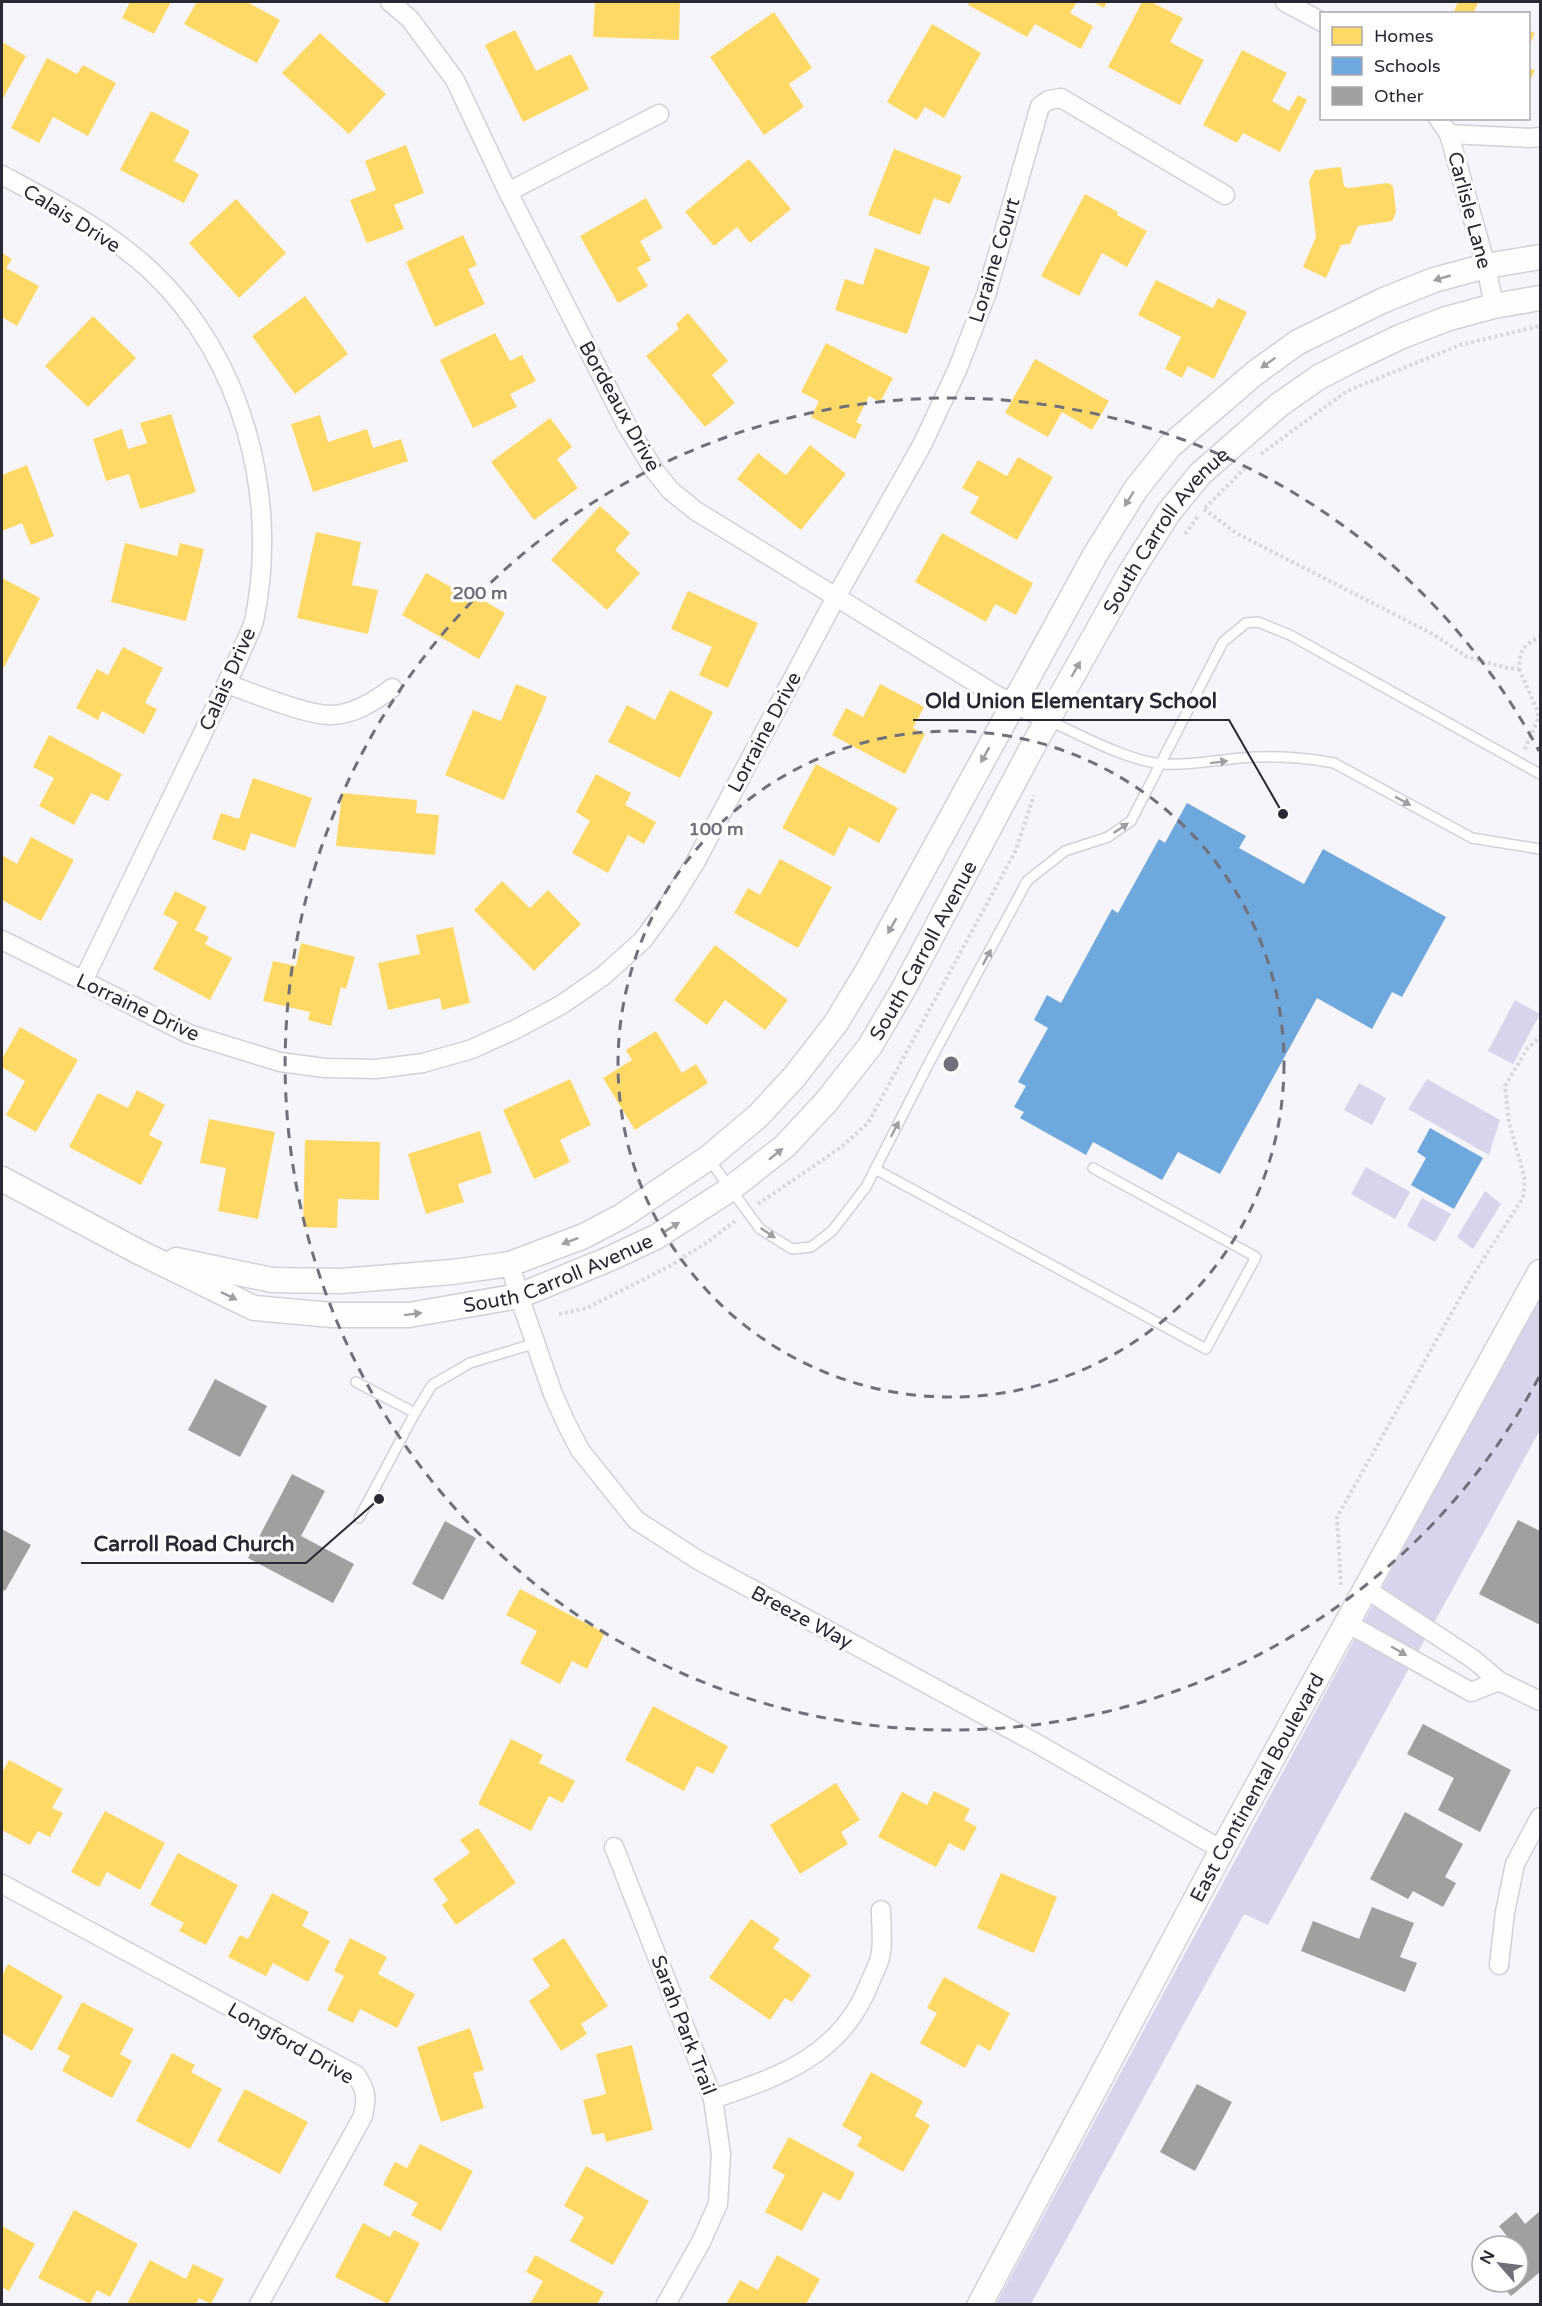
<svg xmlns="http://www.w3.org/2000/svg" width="1542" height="2306" font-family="'Varela Round',sans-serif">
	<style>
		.green { fill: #d6d5ec }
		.homes { fill: #ffd966 }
		.schools { fill: #6fa8dc }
		.building { fill: #a1a09e }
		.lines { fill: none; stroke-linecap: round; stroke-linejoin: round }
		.service-casing { stroke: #d1d1d9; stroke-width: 12 }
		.minor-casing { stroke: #d1d1d9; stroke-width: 21 }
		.secondary-casing { stroke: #d1d1d9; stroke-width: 27 }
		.path { stroke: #d9d9dc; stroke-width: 4; stroke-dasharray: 3 3; stroke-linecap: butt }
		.service { stroke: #fefefe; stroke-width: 9 }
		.minor { stroke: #fefefe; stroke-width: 18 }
		.secondary { stroke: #fefefe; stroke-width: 24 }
		.oneway { fill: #9e9ea3 }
		.ring { fill: none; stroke: #70707a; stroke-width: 3; stroke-dasharray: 10 8 }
		.labels { text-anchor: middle; stroke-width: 6; stroke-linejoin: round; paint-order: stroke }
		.street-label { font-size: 20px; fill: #292934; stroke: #fff }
		.centre { fill: #70707a; stroke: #fff; stroke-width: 3 }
		.ring-label { font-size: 18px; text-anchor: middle; font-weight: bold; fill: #70707a; stroke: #fff; stroke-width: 6; stroke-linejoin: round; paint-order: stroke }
		.leader { fill: none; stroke: #292934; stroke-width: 2 }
		.callout-dot { fill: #292934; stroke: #fff; stroke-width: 2 }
		.callout-label { font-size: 21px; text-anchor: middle; font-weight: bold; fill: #292934; stroke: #fff; stroke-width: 6; stroke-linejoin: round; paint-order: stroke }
	</style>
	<rect width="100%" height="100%" fill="#f5f5fb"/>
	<!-- green -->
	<g class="green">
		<path d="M1515 1000 1540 1014 1513 1064 1488 1051Z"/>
		<path d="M1427 1079 1500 1120 1489 1155 1408 1109Z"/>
		<path d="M1359 1083 1386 1098 1372 1125 1344 1110Z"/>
		<path d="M1366 1167 1410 1192 1395 1219 1351 1194Z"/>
		<path d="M1485 1191 1501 1204 1473 1249 1457 1237Z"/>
		<path d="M1422 1198 1451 1214 1435 1242 1407 1226Z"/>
		<path d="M1540 1295V1430L1268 1925 1244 1914 1031 2304H996Z"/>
	</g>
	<!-- homes -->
	<g class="homes">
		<path d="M130 2H171L154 34 122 18Z"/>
		<path d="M197 2H247L280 20 257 63 184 24Z"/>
		<path d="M595 2H680L679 40 593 37Z"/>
		<path d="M970 2H1077L1070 13 1093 26 1081 49 1035 24 1027 37 968 5Z"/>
		<path d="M1093 2H1107L1104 8Z"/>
		<path d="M1142 2H1151L1183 18 1170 42 1204 60 1180 105 1108 67Z"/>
		<path d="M1458 2H1476L1478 3 1473 14H1453Z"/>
		<path d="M774 12 812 68 789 84 804 107 764 135 710 57Z"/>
		<path d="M932 24 981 53 944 118 925 107 917 120 887 102Z"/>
		<path d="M515 30 536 71 571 54 589 89 523 122 485 45Z"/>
		<path d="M1528 31 1535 33 1528 48Z"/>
		<path d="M320 33 386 94 349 134 282 73Z"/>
		<path d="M2 42 26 56 2 100Z"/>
		<path d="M1242 50 1287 73 1272 101 1289 111 1298 95 1307 100 1280 152 1243 133 1237 143 1203 125Z"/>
		<path d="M47 58 77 74 83 65 116 83 88 136 53 117 39 143 11 128Z"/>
		<path d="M1528 68 1535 70 1528 85Z"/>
		<path d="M151 111 190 131 174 161 199 174 184 203 120 170Z"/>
		<path d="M406 145 424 193 394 205 404 229 367 243 350 200 376 190 365 161Z"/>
		<path d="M894 149 962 176 950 204 934 198 920 235 868 215Z"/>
		<path d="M749 159 791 209 750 243 737 227 714 246 685 212Z"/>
		<path d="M1341 167 1344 186 1349 188 1388 183 1393 186 1396 212 1392 221 1358 226 1350 244 1341 245 1326 278 1303 267 1316 237 1309 181 1315 170Z"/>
		<path d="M1085 194 1118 212 1117 215 1147 231 1127 267 1102 253 1079 296 1041 276Z"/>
		<path d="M646 198 663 228 640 241 651 260 637 268 648 286 618 303 580 236Z"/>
		<path d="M236 199 286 253 239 298 189 243Z"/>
		<path d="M463 235 477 265 468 269 485 304 435 327 406 262Z"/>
		<path d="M875 248 930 267 907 334 835 310 845 279 863 285Z"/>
		<path d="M2 253 12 259 6 268 39 286 17 326 2 317Z"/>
		<path d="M1156 280 1213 308 1218 298 1247 312 1214 379 1188 366 1182 378 1165 369 1181 337 1138 315Z"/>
		<path d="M305 296 348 354 295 394 252 336Z"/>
		<path d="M688 313 728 361 712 375 735 403 705 427 646 356 679 329 676 324Z"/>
		<path d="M93 316 136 358 88 407 45 366Z"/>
		<path d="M495 333 510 361 522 355 536 381 510 394 517 407 473 428 440 360Z"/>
		<path d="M826 343 893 378 880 402 869 396 856 422 862 425 855 439 811 417 819 401 801 392Z"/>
		<path d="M1035 359 1109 401 1092 430 1062 412 1048 437 1005 413Z"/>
		<path d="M171 414 196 492 140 509 129 474 106 481 93 439 122 429 128 449 147 443 140 423Z"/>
		<path d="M320 415 328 442 367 429 373 448 401 439 408 461 313 492 291 424Z"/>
		<path d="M550 418 572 447 557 459 578 488 534 520 491 462Z"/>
		<path d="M810 445 846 474 801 530 737 479 758 453 786 475Z"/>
		<path d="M1018 457 1053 477 1017 540 970 513 979 497 962 488 978 460 1007 476Z"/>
		<path d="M27 465 54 536 31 545 22 523 2 531V475Z"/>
		<path d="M600 506 630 533 615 550 640 573 607 610 551 560Z"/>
		<path d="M316 532 361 542 352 585 378 590 368 634 297 618Z"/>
		<path d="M942 533 1033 583 1016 615 995 604 986 622 915 582Z"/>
		<path d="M125 543 177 556 180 543 204 549 186 621 111 602Z"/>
		<path d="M426 573 465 595 467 591 505 613 479 659 402 615Z"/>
		<path d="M2 578 40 598 2 671Z"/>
		<path d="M688 591 758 623 728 688 699 675 712 647 671 629Z"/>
		<path d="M123 647 163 668 145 703 157 709 144 734 102 711 98 720 76 708 97 669 108 675Z"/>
		<path d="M516 684 547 697 504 800 445 775 473 710 501 721Z"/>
		<path d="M880 684 924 707 913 728 925 734 905 774 832 735 846 708 863 717Z"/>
		<path d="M670 690 713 712 680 778 608 742 627 705 655 720Z"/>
		<path d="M49 735 122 774 108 801 91 793 74 825 39 806 54 778 33 767Z"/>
		<path d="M816 764 898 808 879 843 849 827 834 856 782 828Z"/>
		<path d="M596 774 631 793 625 805 656 822 644 844 628 835 608 873 572 853 590 821 576 812Z"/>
		<path d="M253 778 312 798 295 848 251 833 245 851 212 839 221 813 239 819Z"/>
		<path d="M342 793 417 800 416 813 439 815 435 855 336 846Z"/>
		<path d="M31 837 74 860 41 921 2 900V855L17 864Z"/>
		<path d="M780 859 832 887 798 948 734 913 748 888 760 895Z"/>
		<path d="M502 881 530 908 548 890 581 924 534 971 474 910Z"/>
		<path d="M175 891 207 907 195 930 209 937 205 944 232 958 210 1000 153 969 178 922 163 914Z"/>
		<path d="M453 927 470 1003 442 1010 440 998 388 1010 378 963 420 954 416 935Z"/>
		<path d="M301 943 355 957 346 989 341 987 331 1026 308 1020 310 1012 263 1001 273 961 296 966Z"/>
		<path d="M715 945 788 1000 765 1030 725 1000 707 1025 674 1000Z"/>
		<path d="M20 1027 78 1060 36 1132 6 1115 25 1081 2 1067V1059Z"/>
		<path d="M656 1031 682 1073 696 1064 708 1083 635 1130 603 1078 632 1060 626 1050Z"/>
		<path d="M570 1079 591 1125 560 1140 570 1162 534 1179 503 1110Z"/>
		<path d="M137 1090 165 1105 149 1135 163 1142 141 1185 69 1147 98 1093 128 1108Z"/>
		<path d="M209 1119 275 1132 258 1219 218 1211 226 1168 200 1163Z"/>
		<path d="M480 1131 492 1173 458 1184 464 1202 426 1214 408 1154Z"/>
		<path d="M305 1140 380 1142 379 1200 338 1199 337 1228 303 1227Z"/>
		<path d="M520 1589 605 1633 587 1669 572 1661 560 1684 520 1663 537 1631 506 1615Z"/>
		<path d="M653 1706 728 1746 713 1774 697 1766 684 1791 625 1760Z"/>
		<path d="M511 1739 543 1755 539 1763 575 1781 563 1803 549 1796 531 1831 478 1804Z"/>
		<path d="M9 1760 63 1789 52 1808 63 1813 50 1837 38 1831 30 1845 2 1830V1773Z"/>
		<path d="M836 1783 860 1820 841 1832 848 1844 800 1874 770 1825Z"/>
		<path d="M934 1791 970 1809 964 1820 977 1827 964 1851 949 1843 936 1867 878 1837 902 1792 927 1805Z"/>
		<path d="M105 1811 165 1843 140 1890 107 1872 99 1887 71 1872Z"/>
		<path d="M478 1828 516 1883 456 1925 442 1905 448 1900 433 1879 470 1853 460 1840Z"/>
		<path d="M178 1853 238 1885 206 1945 179 1931 184 1923 150 1905Z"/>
		<path d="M1001 1873 1057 1897 1034 1953 977 1928Z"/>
		<path d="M272 1893 309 1912 302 1926 330 1941 308 1982 273 1963 266 1976 228 1957 240 1935 248 1939Z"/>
		<path d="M751 1919 780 1939 773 1948 811 1975 792 2002 785 1998 770 2020 709 1978Z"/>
		<path d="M350 1938 387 1957 378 1974 415 1994 397 2028 360 2009 353 2023 327 2010 344 1976 334 1971Z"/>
		<path d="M564 1938 608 2006 581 2024 587 2034 561 2051 529 2001 550 1986 532 1959Z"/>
		<path d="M8 1964 63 1996 32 2051 2 2033V1976Z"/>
		<path d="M944 1977 1010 2013 990 2051 978 2044 965 2068 920 2043 937 2013 927 2008Z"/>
		<path d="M82 2002 134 2029 120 2054 132 2061 112 2098 62 2071 70 2056 57 2049Z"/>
		<path d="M470 2028 484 2070 473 2073 484 2108 441 2122 417 2047Z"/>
		<path d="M632 2045 653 2130 606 2142 604 2133 592 2135 583 2100 606 2094 596 2054Z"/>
		<path d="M172 2053 195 2065 191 2072 222 2089 190 2149 136 2121Z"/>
		<path d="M871 2072 923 2101 915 2116 930 2125 903 2172 857 2146 862 2137 842 2126Z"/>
		<path d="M245 2089 308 2122 280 2174 217 2141Z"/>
		<path d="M789 2137 855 2173 840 2201 823 2192 802 2231 765 2212 785 2175 772 2168Z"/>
		<path d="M420 2144 473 2171 441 2231 411 2215 418 2203 383 2185 395 2162 407 2168Z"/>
		<path d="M586 2166 649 2201 613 2265 570 2241 584 2217 564 2206Z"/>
		<path d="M74 2210 138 2244 110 2297 97 2290 90 2304 38 2278Z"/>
		<path d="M363 2223 390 2237 394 2230 420 2243 388 2304 335 2277Z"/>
		<path d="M2 2226 35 2244 9 2291 2 2287Z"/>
		<path d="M535 2255 604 2292 597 2304H530L543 2281 526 2272Z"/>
		<path d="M777 2255 820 2279 806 2304H726L740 2280 758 2290Z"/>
		<path d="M150 2260 186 2279 193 2264 224 2279 211 2304 199 2298 196 2304H127Z"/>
	</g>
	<!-- schools -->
	<g class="schools">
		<path d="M1187 803 1246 836 1239 848 1304 884 1323 849 1446 917 1402 997 1392 992 1372 1029 1317 998 1220 1174 1178 1152 1162 1180 1093 1142 1086 1155 1020 1118 1024 1112 1014 1107 1026 1086 1018 1082 1048 1028 1034 1020 1047 995 1061 1003 1112 909 1118 913 1159 839 1165 843Z"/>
		<path d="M1430 1128 1483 1158 1454 1209 1411 1185 1426 1158 1417 1152Z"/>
	</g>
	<!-- building -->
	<g class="building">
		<path d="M215 1379 267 1406 240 1457 188 1430Z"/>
		<path d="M292 1474 325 1491 301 1536 354 1564 333 1603 248 1558Z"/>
		<path d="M1518 1520 1540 1531V1625L1479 1594Z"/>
		<path d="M445 1521 476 1538 443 1600 412 1584Z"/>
		<path d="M2 1529 31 1545 5 1591 2 1589Z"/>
		<path d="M1423 1724 1511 1770 1480 1832 1438 1810 1454 1778 1407 1754Z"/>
		<path d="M1405 1812 1463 1844 1445 1877 1456 1883 1443 1907 1413 1891 1408 1899 1370 1879Z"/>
		<path d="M1372 1907 1414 1923 1400 1957 1417 1963 1405 1992 1301 1951 1313 1921 1359 1939Z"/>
		<path d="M1197 2084 1232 2102 1195 2171 1160 2152Z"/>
		<path d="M1540 2211V2272L1511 2296 1499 2282H1518V2246H1501L1509 2239 1499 2226 1516 2212 1525 2224Z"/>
	</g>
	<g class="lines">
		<defs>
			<g id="service">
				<path d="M1048 720C1078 734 1130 762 1164 764 1195 766 1224 758 1255 757 1281 756 1309 758 1334 763L1472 838 1540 849"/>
				<path d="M708 1158 760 1229 792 1249 811 1247 832 1231 866 1187 929 1063 1027 881 1065 851 1108 837 1131 821 1223 642 1246 623 1258 622 1290 635 1540 774"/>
				<path d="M875 1169 1206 1349 1256 1257 1093 1168"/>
				<path d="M356 1382 415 1413 432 1385 470 1363 536 1343"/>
				<path d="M359 1518 415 1413"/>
			</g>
			<g id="minor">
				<path d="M390 2 410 19 455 80 508 192 626 424 654 470 671 491 696 511 996 695 1048 720"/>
				<path d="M1285 2 1322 22"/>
				<path d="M1438 118 1449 134 1486 266 1494 306"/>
				<path d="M1449 134 1529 138 1540 137"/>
				<path d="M2 175C54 203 107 230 151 271 243 357 280 498 254 621 251 631 245 642 241 652 229 680 215 707 202 735 162 817 123 899 83 981"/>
				<path d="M508 192 659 114"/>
				<path d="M227 684C253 693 303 714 329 715 353 715 374 702 392 688"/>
				<path d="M2 940 189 1034 280 1062 325 1068 376 1069 423 1063 472 1049 516 1029 561 1005 603 976 643 940 670 903 695 863 836 597 922 445 958 368 986 295 1040 106 1049 100 1061 98 1225 195"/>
				<path d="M510 1264 519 1296 553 1394 566 1423 580 1450 636 1520 698 1560 1036 1743 1222 1850"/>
				<path d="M1366 1589 1473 1659 1499 1681 1540 1701"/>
				<path d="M1347 1623 1471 1692 1499 1681"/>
				<path d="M614 1847 713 2099 721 2154 718 2204 701 2242 666 2304"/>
				<path d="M2 1884 356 2075C367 2092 367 2097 363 2116L259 2304"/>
				<path d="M1499 1965 1505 1912 1515 1864 1540 1817"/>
				<path d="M713 2099C782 2076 842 2055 870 1982 874 1973 880 1962 881 1952 883 1939 881 1923 881 1910"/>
			</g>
			<g id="secondary">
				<path id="s1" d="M2 1179 139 1252 254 1308 332 1315H409L519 1296 609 1259 656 1237 729 1190 785 1146 826 1102 870 1046 903 990 1034 744 1129 575 1169 512 1200 474 1279 405 1319 377 1354 359 1400 337 1446 319 1494 306 1540 298"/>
				<path d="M176 1260 272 1280 341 1281 452 1272 510 1264 584 1236 622 1216 708 1158 758 1116 795 1076 836 1023 868 970 1095 555 1136 489 1170 446 1255 373 1298 342 1384 300 1434 280 1486 266 1540 257"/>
				<path id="s2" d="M980 2304 1222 1850 1540 1272"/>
			</g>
		</defs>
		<!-- service casing -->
		<use href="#service" class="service-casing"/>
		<!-- minor casing -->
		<use href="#minor" class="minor-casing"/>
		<!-- secondary casing -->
		<use href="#secondary" class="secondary-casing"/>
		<!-- path -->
		<g class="path">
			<path d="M1261 454 1347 391 1460 345 1540 326"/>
			<path d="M1205 508 1246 467"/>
			<path d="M1204 509 1236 533 1433 634 1467 657 1507 668 1519 669C1519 651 1524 644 1540 637"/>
			<path d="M1185 534 1198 516"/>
			<path d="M1519 669 1538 712V719L1525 749"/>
			<path d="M758 1204 840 1148 868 1123 1016 850 1034 795"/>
			<path d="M559 1314 587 1308 668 1267 706 1243 735 1221"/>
			<path d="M1341 1585 1337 1517 1473 1275 1523 1198 1525 1180 1509 1122 1505 1086 1527 1049 1540 1037"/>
		</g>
		<!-- service -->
		<use href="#service" class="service"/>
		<!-- minor -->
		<use href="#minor" class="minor"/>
		<!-- secondary -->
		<use href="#secondary" class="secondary"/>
	</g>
	<!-- one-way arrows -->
	<defs><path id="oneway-solid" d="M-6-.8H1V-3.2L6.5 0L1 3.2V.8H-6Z" transform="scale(1.5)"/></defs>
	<g class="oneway">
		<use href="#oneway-solid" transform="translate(1442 278) rotate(164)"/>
		<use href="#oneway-solid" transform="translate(1268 363) rotate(145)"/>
		<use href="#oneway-solid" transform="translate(1129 499) rotate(122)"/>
		<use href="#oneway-solid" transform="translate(1076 669) rotate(-60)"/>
		<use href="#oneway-solid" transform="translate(985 755) rotate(119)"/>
		<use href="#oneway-solid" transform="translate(1219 762) rotate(-7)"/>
		<use href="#oneway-solid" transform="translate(1403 801) rotate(29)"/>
		<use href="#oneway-solid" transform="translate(1121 828) rotate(-34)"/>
		<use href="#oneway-solid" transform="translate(892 926) rotate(119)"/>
		<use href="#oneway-solid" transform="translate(987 957) rotate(-62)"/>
		<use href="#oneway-solid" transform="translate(895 1129) rotate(-63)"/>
		<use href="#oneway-solid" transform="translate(776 1154) rotate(-39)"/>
		<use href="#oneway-solid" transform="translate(672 1227) rotate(-32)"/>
		<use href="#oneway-solid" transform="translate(768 1233) rotate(34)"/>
		<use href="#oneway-solid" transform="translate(570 1241) rotate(159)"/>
		<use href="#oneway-solid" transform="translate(229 1296) rotate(26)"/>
		<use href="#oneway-solid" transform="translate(413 1314) rotate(-7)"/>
		<use href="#oneway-solid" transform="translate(1399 1651) rotate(30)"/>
	</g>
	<!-- distance rings -->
	<g class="ring">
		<circle cx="951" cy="1064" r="333"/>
		<path d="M1539 1377A666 666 0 1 1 1539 751"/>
	</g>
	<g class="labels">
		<!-- street labels -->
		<g class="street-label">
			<text transform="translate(1470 210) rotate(75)" y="7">Carlisle Lane</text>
			<text transform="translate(72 218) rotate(32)" y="7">Calais Drive</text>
			<text transform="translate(994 260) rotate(-73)" y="7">Loraine Court</text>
			<text transform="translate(620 406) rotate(61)" y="7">Bordeaux Drive</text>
			<text dy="7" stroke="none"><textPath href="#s1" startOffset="1584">South Carroll Avenue</textPath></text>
			<text transform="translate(227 679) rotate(-66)" y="7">Calais Drive</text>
			<text transform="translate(764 732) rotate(-62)" y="7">Lorraine Drive</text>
			<text dy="7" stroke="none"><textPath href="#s1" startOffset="1098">South Carroll Avenue</textPath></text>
			<text transform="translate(138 1007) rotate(25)" y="7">Lorraine Drive</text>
			<text dy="7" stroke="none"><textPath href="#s1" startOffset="594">South Carroll Avenue</textPath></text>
			<text transform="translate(802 1617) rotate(28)" y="7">Breeze Way</text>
			<text dy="7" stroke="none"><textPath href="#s2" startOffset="586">East Continental Boulevard</textPath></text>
			<text transform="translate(684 2025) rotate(69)" y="7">Sarah Park Trail</text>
			<text transform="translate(291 2043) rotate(30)" y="7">Longford Drive</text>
		</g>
	</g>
	<circle cx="951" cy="1064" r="9" class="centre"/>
	<g class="ring-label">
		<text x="480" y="599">200 m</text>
		<text x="716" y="835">100 m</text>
	</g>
	<!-- callouts -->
	<path class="leader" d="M1283 814L1229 720H913M379 1499L306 1563H81"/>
	<g class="callout-dot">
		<circle cx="1283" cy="814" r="6"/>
		<circle cx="379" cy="1499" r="6"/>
	</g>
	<g class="callout-label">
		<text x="1071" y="708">Old Union Elementary School</text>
		<text x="194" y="1551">Carroll Road Church</text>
	</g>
	<!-- border -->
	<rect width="1542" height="2306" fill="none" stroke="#292934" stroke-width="6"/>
	<!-- legend -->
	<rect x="1320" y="12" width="210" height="108" fill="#ffffff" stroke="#a9a9ae" stroke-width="1.5"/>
	<rect x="1332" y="27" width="30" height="18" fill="#ffd966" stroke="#a9a9ae" stroke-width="1.5"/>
	<text x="1374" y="42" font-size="18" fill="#292934">Homes</text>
	<rect x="1332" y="57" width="30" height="18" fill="#6fa8dc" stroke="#a9a9ae" stroke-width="1.5"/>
	<text x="1374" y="72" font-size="18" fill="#292934">Schools</text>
	<rect x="1332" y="87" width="30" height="18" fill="#a1a09e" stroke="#a9a9ae" stroke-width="1.5"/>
	<text x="1374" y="102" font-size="18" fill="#292934">Other</text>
	<!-- north arrow -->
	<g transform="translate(1500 2264) rotate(298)"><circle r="28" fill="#ffffff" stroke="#a9a9ae" stroke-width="1.5"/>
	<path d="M0-4.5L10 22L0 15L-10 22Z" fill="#70707a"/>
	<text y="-9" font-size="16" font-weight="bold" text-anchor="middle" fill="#292934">N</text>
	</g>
</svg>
